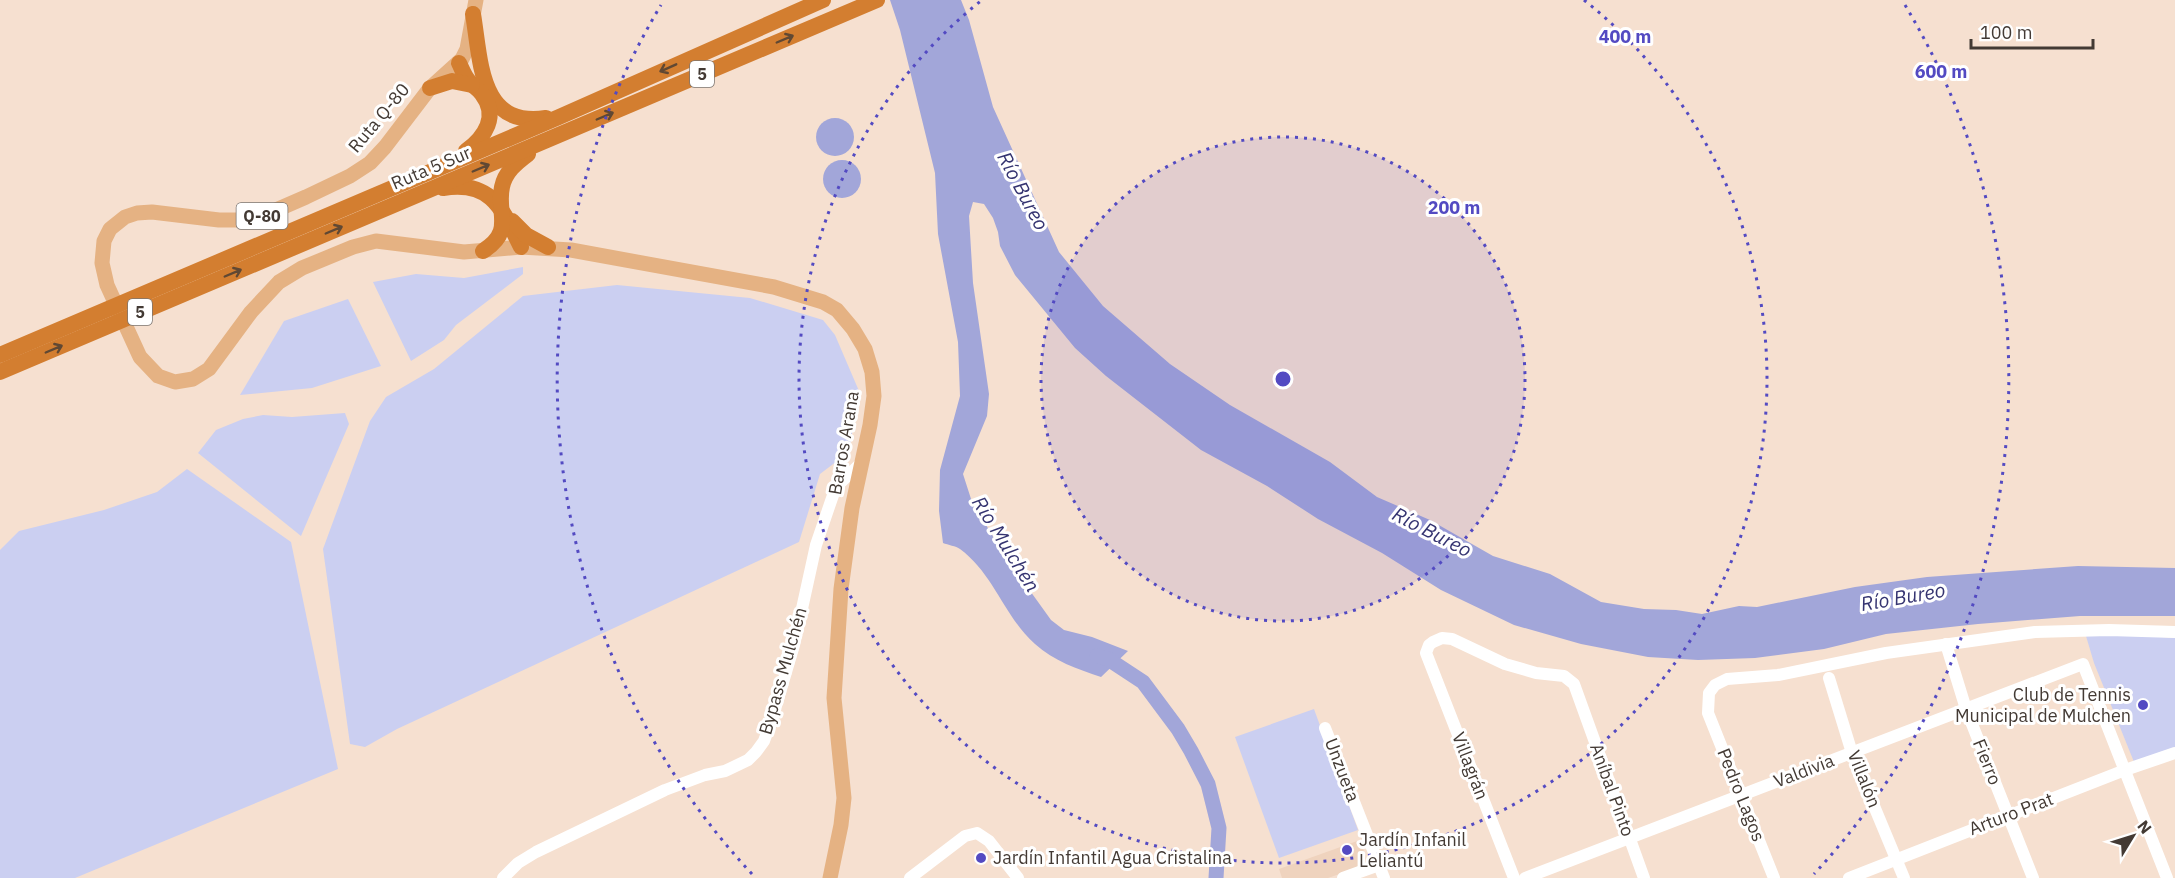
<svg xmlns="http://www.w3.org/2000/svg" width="2175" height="878" font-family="'IBM Plex Sans',sans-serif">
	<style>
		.built { fill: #efd3be }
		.green { fill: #cbcff1 }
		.water { fill: #a2a6d9 }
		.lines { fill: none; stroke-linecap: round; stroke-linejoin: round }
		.river { stroke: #a2a6d9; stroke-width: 15 }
		.minor { stroke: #fff; stroke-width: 12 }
		.major { stroke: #e5b283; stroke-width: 15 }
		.highway { stroke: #d37e30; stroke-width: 16 }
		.oneway { stroke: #604833 }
		.ring { fill: none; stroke: #534ac2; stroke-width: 3; stroke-dasharray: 3 6 }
		.poi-dot { fill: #534ac2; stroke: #fff; stroke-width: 2 }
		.labels { text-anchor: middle; stroke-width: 6; stroke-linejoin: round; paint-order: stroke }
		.shield { fill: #fff; stroke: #7b7571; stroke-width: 1.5 }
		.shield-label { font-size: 16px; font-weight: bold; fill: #433a34 }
		.street-label { font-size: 18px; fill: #433a34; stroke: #fff }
		.poi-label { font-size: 18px; fill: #433a34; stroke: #fff; text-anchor: start }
		.water-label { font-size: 20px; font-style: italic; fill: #353471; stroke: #fff }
		.centre { fill: #534ac2; stroke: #fff; stroke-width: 3 }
		.ring-label { font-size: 18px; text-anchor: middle; font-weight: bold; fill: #534ac2; stroke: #fff; stroke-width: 6; stroke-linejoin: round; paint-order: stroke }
	</style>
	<rect width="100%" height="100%" fill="#f6e0d0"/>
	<!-- built -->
	<path class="built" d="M1360 840 1367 860 1365 865 1328 878H1282L1279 869Z"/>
	<!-- green -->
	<g class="green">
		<path d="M523 267V274L456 325 444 340 411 361 373 282 416 274 464 278Z"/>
		<path d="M617 285 750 298 823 320 835 335 859 391 849 452 820 474 799 542 397 729 365 747 350 744 323 549 370 421 386 397 434 369 523 296Z"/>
		<path d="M348 299 381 366 312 388 240 395 284 321Z"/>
		<path d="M345 413 349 424 301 536 198 453 216 430 243 419 263 415 292 417Z"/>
		<path d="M187 469 291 542 338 769 75 878H0V550L19 531 104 510 157 492Z"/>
		<path d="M2112 633 2175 638V747L2134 762 2094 663 2086 636Z"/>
		<path d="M1314 709 1358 830 1279 858 1235 737Z"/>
	</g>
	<!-- water -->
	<g class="water">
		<path d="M890 0H961L969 20 993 107 1059 252 1103 306 1170 364 1230 405 1330 462 1377 497 1430 520 1493 556 1550 574 1601 602 1644 609 1676 610 1702 614 1739 606 1757 607 1855 587 1927 577 2078 566 2175 568V616H2080L1978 624 1886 634 1824 649 1755 658 1698 660 1648 657 1581 644 1514 625 1441 590 1382 553 1318 519 1267 486 1201 450 1106 376 1075 348 1015 275 1000 246 998 232 993 218 984 204 973 202 969 216 973 283 989 394 987 416 963 474 972 502 1005 556 1051 620 1064 630 1092 637 1128 651 1101 677C1077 669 1054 661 1035 644 1005 618 994 574 960 549 956 546 948 545 943 543L939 511 940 470 960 396 958 342 938 234 935 173 900 30Z"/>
		<circle cx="835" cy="137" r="19"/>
		<circle cx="842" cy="179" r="19"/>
	</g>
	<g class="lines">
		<!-- river -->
		<path class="river" d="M1097 656 1108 659 1143 682 1178 729 1191 751 1208 784 1219 828 1216 878"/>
		<!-- minor -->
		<g class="minor">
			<path d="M1946 644 1966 709 2033 878"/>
			<path d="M1829 678 1852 753 1904 878"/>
			<path d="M1325 728 1384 878"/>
			<path d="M503 878 518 863 536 852 665 790 705 775 725 771 748 760 756 752 764 741 773 716 794 645 816 545 831 501 836 487 861 463"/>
			<path d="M910 878 965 836 977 833 989 841 1018 878"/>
			<path d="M1343 878 1379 865"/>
			<path d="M1514 878 1426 653 1429 645 1433 642 1442 638 1452 639 1505 664 1536 673 1564 676 1574 684 1644 878"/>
			<path d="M1525 878 2083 664 2167 878"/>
			<path d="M1774 878 1708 713 1709 693 1715 685 1727 679 1778 675 1886 653 2035 632 2109 630 2175 632"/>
			<path d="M1849 878 2125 770 2175 753"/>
		</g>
		<!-- major -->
		<path class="major" d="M476 0 467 49 462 59 430 88 385 147 370 163 350 176 306 197 260 217 248 220H219L152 212 137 213 125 217 110 229 104 241 102 263 107 285 140 357 158 376 175 382 193 379 209 369 251 312 279 282 302 268 353 247 376 241 464 252 521 247 571 250 774 287 823 302 837 310 853 329 865 349 872 372 874 396 870 425 852 508 841 589 834 698 844 798 841 825 830 878"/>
		<!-- highway -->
		<g class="highway">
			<path d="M473 14C481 61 479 128 546 118"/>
			<path d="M459 63C462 69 464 75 468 80 472 86 478 88 482 94 499 116 485 137 466 151"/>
			<path d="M430 88 452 81 472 85"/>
			<path d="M443 188C492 180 502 209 521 247"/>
			<path d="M512 221 526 235 548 247"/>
			<path d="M483 251C515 231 496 213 502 187 505 172 516 163 528 154"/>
			<path d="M0 355 559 117 823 0"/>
			<path d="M0 372 877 0"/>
		</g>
	</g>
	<!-- one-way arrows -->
	<defs><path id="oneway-shaft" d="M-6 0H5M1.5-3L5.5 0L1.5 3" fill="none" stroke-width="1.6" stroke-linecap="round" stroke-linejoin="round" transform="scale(1.5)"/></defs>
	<g class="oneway">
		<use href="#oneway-shaft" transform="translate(785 39) rotate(-23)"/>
		<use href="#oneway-shaft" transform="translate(668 68) rotate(156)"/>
		<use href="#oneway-shaft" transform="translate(605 116) rotate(-23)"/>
		<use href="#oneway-shaft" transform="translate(481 168) rotate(-23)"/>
		<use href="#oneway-shaft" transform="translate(334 230) rotate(-23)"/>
		<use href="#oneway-shaft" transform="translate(233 273) rotate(-23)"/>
		<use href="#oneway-shaft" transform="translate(54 349) rotate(-23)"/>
	</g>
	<!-- distance rings -->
	<circle cx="1283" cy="379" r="242" fill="#534ac2" fill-opacity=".12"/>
	<g class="ring">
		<circle cx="1283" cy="379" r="242"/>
		<path d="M1584 0A484 484 0 1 1 982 0"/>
		<path d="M752 874A726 726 0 0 1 661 5M1905 5A726 726 0 0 1 1814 874"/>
	</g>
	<!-- markers -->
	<g class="poi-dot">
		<circle cx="2143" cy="705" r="6"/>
		<circle cx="1347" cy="850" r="6"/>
		<circle cx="981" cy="858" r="6"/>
	</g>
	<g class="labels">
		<!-- shield labels -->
		<g class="shield">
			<rect x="690" y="61" width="24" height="26" rx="4.5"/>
			<rect x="236.5" y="203" width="51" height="26" rx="4.5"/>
			<rect x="128" y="299" width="24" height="26" rx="4.5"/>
		</g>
		<g class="shield-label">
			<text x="702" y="80">5</text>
			<text x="262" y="222">Q-80</text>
			<text x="140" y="318">5</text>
		</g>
		<!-- street labels -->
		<g class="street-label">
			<text transform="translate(379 118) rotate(-50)" y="6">Ruta Q-80</text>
			<text transform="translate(431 168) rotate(-23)" y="6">Ruta 5 Sur</text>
			<text transform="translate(844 443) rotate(-80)" y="6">Barros Arana</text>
			<text transform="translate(783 671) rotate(-74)" y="6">Bypass Mulchén</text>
			<text transform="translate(1987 762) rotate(68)" y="6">Fierro</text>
			<text transform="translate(1470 766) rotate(69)" y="6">Villagrán</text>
			<text transform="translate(1342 770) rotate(69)" y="6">Unzueta</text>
			<text transform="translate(1804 771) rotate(-21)" y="6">Valdivia</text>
			<text transform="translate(1864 779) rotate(68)" y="6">Villalón</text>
			<text transform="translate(1612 790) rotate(70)" y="6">Aníbal Pinto</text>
			<text transform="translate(1741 795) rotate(68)" y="6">Pedro Lagos</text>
			<text transform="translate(2011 814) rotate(-21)" y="6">Arturo Prat</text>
		</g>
		<!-- poi labels -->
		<g class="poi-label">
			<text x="2131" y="701" text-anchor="end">Club de Tennis<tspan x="2131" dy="21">Municipal de Mulchen</tspan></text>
			<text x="1359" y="846">Jardín Infanil<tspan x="1359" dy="21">Leliantú</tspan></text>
			<text x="993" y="864">Jardín Infantil Agua Cristalina</text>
		</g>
		<!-- water labels -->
		<g class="water-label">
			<text transform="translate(1023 191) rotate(62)" y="7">Río Bureo</text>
			<text transform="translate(1432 532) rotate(27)" y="7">Río Bureo</text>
			<text transform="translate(1006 544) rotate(58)" y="7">Río Mulchén</text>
			<text transform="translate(1903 597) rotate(-10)" y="7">Río Bureo</text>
		</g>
	</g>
	<circle cx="1283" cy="379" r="9" class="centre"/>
	<g class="ring-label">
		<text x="1625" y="43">400 m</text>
		<text x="1941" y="78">600 m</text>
		<text x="1454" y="214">200 m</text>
	</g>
	<!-- north arrow -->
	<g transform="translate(2133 836) rotate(52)" stroke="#ffffff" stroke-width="4.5" paint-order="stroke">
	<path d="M0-4.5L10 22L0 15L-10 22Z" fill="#433a34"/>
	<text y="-9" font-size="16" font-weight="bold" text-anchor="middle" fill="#433a34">N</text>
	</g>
	<!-- scale -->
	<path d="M1971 39v9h122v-9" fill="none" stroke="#433a34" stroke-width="3"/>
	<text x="1980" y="39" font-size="18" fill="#433a34" stroke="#ffffff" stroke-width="4.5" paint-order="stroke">100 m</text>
</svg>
